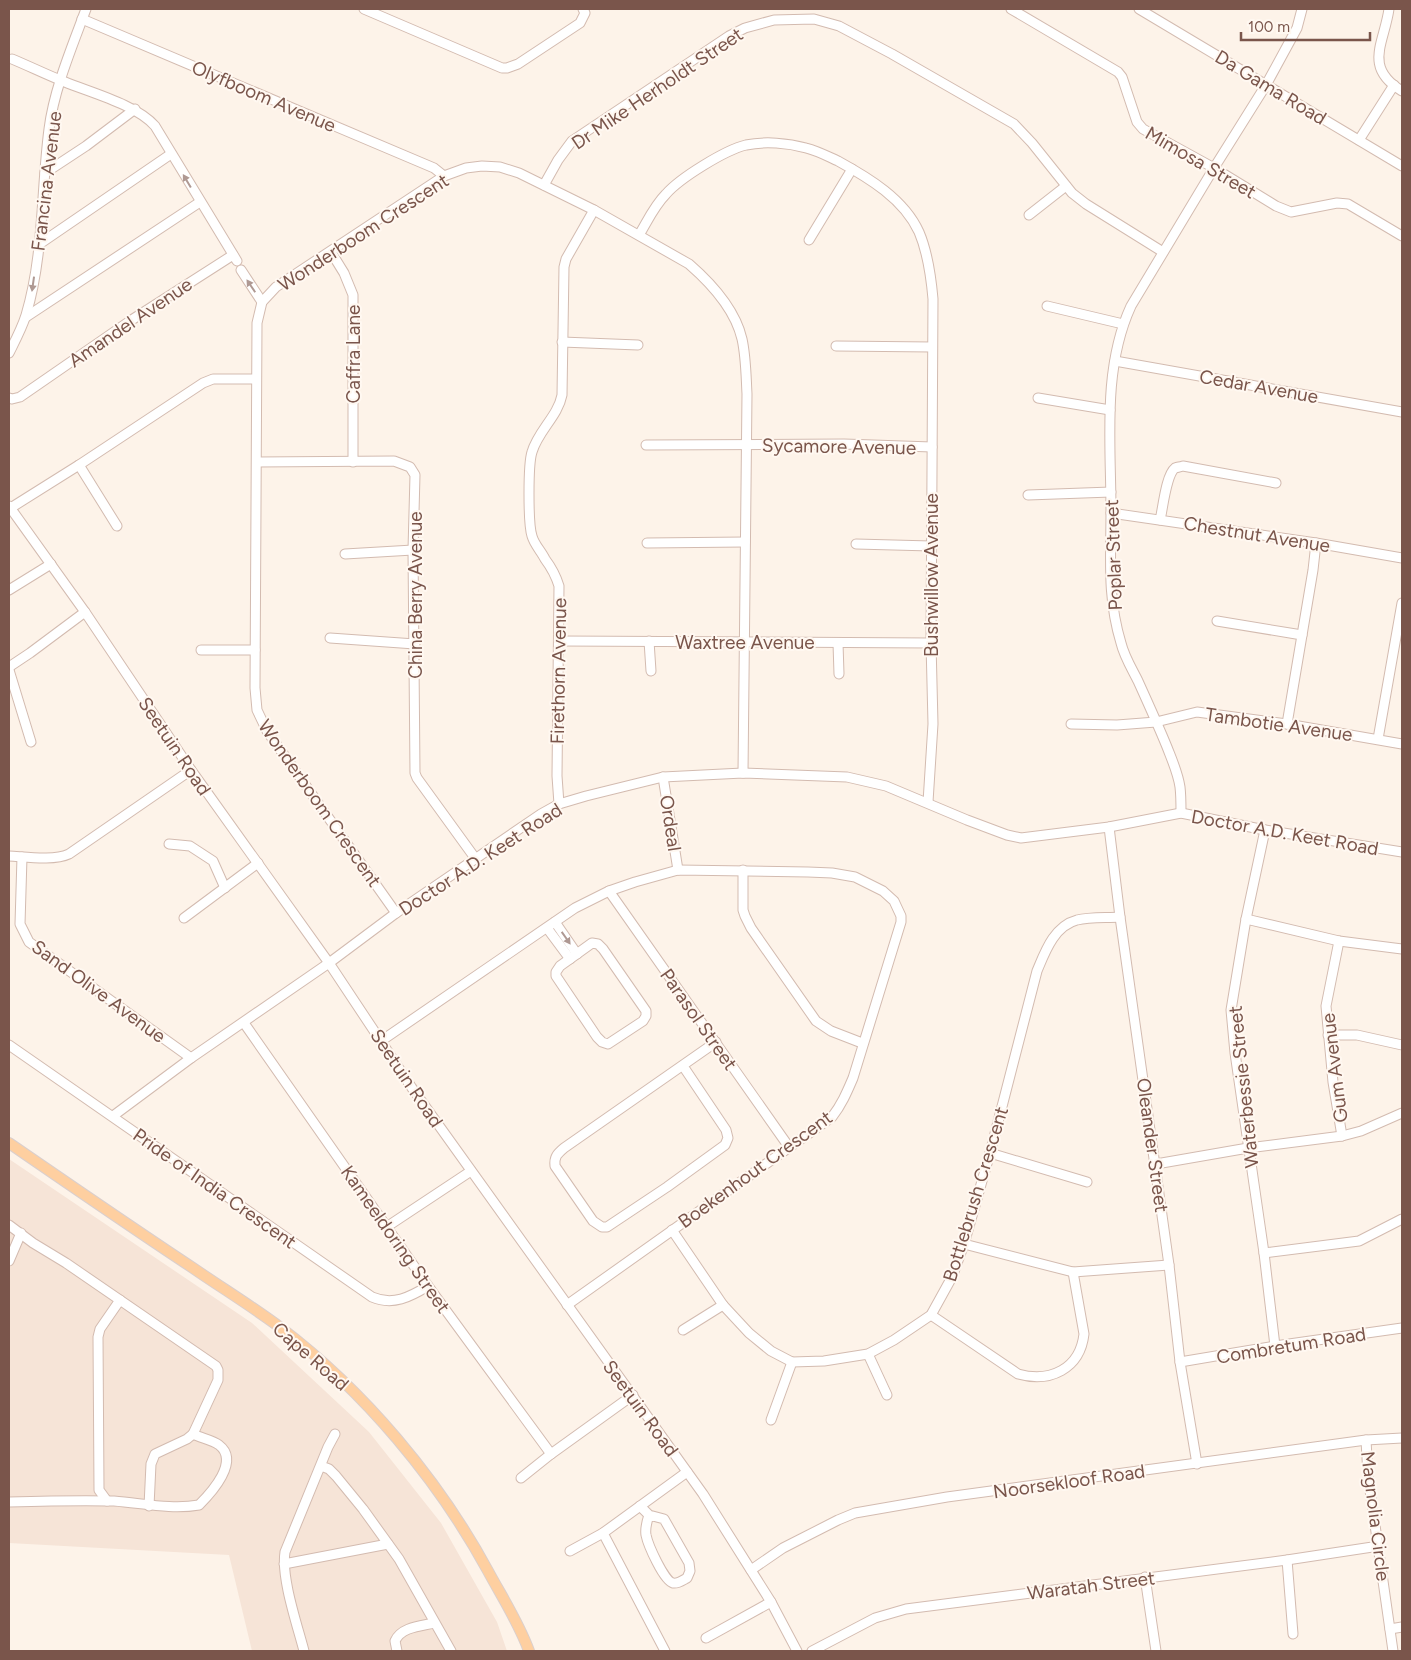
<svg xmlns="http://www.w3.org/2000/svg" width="1411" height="1660" font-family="Figtree,sans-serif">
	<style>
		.residential { fill: #f6e4d7 }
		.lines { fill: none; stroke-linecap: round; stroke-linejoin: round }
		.minor-casing { stroke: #d3bbb0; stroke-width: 11 }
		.major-casing { stroke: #dacfcd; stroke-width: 12 }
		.minor { stroke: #fff; stroke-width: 9 }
		.major { stroke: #fecfa0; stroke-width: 10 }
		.oneway { fill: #af9993 }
		.labels { text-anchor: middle; stroke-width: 4; stroke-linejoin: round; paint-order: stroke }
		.street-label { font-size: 19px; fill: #7a554b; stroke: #fff8f1 }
	</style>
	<rect width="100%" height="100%" fill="#fdf3e9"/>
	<!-- residential -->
	<path class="residential" d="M9 1159 252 1323 369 1432 441 1523 497 1622 507 1651H252L229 1555 9 1543Z"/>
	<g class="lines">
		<defs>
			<g id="minor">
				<path d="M364 9 502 68H507L518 64 580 23 585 13 583 9"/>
				<path d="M1011 9 1118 72 1122 77 1137 122 1143 129 1214 168 1276 206 1291 212 1337 203 1348 204 1402 236"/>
				<path d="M1139 9 1402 166"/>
				<path d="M1389 9C1384 44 1363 67 1402 91"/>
				<path d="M82 19 434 168 444 176"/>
				<path d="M12 59C29 66 47 75 65 82 92 93 137 105 155 126L237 261"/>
				<path d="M1359 140 1394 85"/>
				<path d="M45 173 86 146 135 109"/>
				<path d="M544 185 558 160 572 141 729 36 745 28 774 20 814 19 839 26 892 54 1014 124 1032 143 1072 193 1086 204 1163 252"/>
				<path d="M1029 215 1066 186"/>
				<path d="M639 235C647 222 654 206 666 194 680 178 725 150 746 145 765 141 788 143 806 148 818 151 827 156 838 161 869 178 904 199 919 232 928 253 931 276 933 299L931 643 933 724 928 802"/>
				<path d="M809 240 852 169"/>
				<path d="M38 245 171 154"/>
				<path d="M331 252 344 273 353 295V462"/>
				<path d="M241 270 262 302"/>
				<path d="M1047 306 1123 324"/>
				<path d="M26 317 200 202"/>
				<path d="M562 342 638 345"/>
				<path d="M836 346 932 347"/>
				<path d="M9 353C15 341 22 328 26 315 44 255 41 190 49 129 54 89 72 47 86 9"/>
				<path d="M1115 361 1402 412"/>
				<path d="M9 398 12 399 20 397 130 321 233 255"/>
				<path d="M1038 398 1110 410"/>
				<path d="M646 445 844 444 932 447"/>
				<path d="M257 462 394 461 410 467 415 475 413 550 415 773 417 778 475 858"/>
				<path d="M79 465 117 526"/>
				<path d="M1028 495 1111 492"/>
				<path d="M9 506 85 612 191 770 329 963 412 1088 703 1494 771 1602 797 1651"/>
				<path d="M9 509 79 465 203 383 213 379H256"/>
				<path d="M1111 513 1316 543 1402 558"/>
				<path d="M1160 520C1163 508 1166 475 1175 468 1178 467 1180 467 1183 466L1276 483"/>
				<path d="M647 543 745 542"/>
				<path d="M856 544 931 546"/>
				<path d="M345 554 413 550"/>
				<path d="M9 590 51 564"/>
				<path d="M1217 621 1302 635"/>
				<path d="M330 638 415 644"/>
				<path d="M560 641 931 643"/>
				<path d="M649 641 651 671"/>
				<path d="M838 643 839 674"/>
				<path d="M201 650H255"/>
				<path d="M9 667 30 653 85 612"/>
				<path d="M9 670 31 742"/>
				<path d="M1071 724 1117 725 1156 722 1197 712 1287 724 1402 744"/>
				<path d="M1287 724 1313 570 1316 543"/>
				<path d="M1378 739 1402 603"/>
				<path d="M663 777 678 870"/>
				<path d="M559 804 557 776 559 586C556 576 551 567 545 559 541 551 534 544 532 536 528 524 528 464 532 452 538 431 558 416 562 395L564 267 566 259 594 210"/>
				<path d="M1181 813C1181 805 1181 795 1180 787 1178 773 1172 760 1167 747 1158 725 1148 703 1138 681 1132 669 1124 656 1121 643 1107 597 1111 558 1111 511 1111 443 1102 369 1131 306L1214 168 1266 85 1297 28 1302 9"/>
				<path d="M1109 827 1120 917 1169 1265 1180 1362 1197 1464"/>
				<path d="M1265 830 1246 919 1231 1010 1235 1053 1264 1253 1275 1346"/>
				<path d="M169 844 190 846 213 861 225 888"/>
				<path d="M9 856C27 857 54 861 69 854L191 770"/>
				<path d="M22 857 20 924 29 942 191 1058"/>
				<path d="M743 870V910L745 916 751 928 816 1021 831 1031 862 1043"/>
				<path d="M609 891 789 1147"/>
				<path d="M396 913 267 731 257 710 255 688 257 323 262 302 276 287 444 176 466 168 482 166 500 167 519 173 594 210 689 264C712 284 735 309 742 339 746 357 746 376 747 394L743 773"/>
				<path d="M184 918 258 863"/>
				<path d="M1246 919 1339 941 1402 949"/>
				<path d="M555 922 577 954"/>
				<path d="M547 928 570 959"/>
				<path d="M1339 941 1326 1006 1333 1082 1342 1136"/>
				<path d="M592 943 598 944 603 949 646 1011V1016L643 1021 608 1044 602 1042 597 1037 556 976V972L560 966Z"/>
				<path d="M244 1023 428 1286 551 1454"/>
				<path d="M1328 1035H1357L1402 1045"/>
				<path d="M381 1041 575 908 609 891 635 882 678 870 808 872 832 873 855 877 883 891 894 901 901 916V922L853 1078C847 1092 842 1104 832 1117L567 1305"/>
				<path d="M9 1045 372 1297C393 1306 410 1297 428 1286"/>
				<path d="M683 1066 726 1130 728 1138 725 1145 667 1187 607 1227H602L593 1221 555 1166C554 1157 557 1154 564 1148L716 1042"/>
				<path d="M113 1116 191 1058 329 963 396 913 541 814 559 804 586 796 663 777 743 773 847 777 886 786 967 820 1007 835 1021 838 1109 827 1181 813 1265 830 1402 852"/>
				<path d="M990 1153 1087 1182"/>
				<path d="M1156 1164 1248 1148 1342 1136 1361 1131 1402 1113"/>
				<path d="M9 1225 33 1243 66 1263 216 1366 218 1370V1380L193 1434 187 1439 155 1454 151 1464 149 1506"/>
				<path d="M388 1226 471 1171"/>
				<path d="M672 1230 723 1305 749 1333 771 1351 792 1362 824 1361 868 1354 894 1340 931 1315 952 1277 964 1244 990 1153 1037 971C1045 952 1054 926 1077 920 1090 917 1106 918 1120 917"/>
				<path d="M964 1244 1073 1272 1169 1265"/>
				<path d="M1264 1253 1359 1241 1402 1219"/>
				<path d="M9 1261 21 1233"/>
				<path d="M931 1315 1018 1374C1050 1383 1080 1369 1084 1334L1073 1272"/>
				<path d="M683 1330 723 1305"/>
				<path d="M868 1354 887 1395"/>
				<path d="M1180 1362 1275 1346 1402 1328"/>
				<path d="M771 1420 792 1362"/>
				<path d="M1366 1440 1368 1476 1393 1651"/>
				<path d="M321 1466 329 1469 336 1476 363 1509 399 1559 451 1651"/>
				<path d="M521 1478 551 1454 633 1395"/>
				<path d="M107 1501 99 1490 98 1337 100 1329 120 1300"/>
				<path d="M9 1502C43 1501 79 1500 114 1501 142 1503 171 1510 199 1505 212 1492 240 1461 219 1445 213 1440 201 1438 193 1434"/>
				<path d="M640 1506 649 1515 664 1519 689 1563 690 1571 687 1578C683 1580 678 1584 673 1583 664 1581 648 1545 646 1535 645 1529 647 1521 649 1515"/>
				<path d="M603 1533 665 1651"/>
				<path d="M570 1551 603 1533 687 1472"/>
				<path d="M1287 1560 1293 1634"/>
				<path d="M284 1564 388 1544"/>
				<path d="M751 1570 783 1548 838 1520 855 1513 947 1497 1366 1440 1402 1438"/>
				<path d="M1145 1577 1156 1651"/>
				<path d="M1390 1629 1402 1627"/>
				<path d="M706 1638 771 1602"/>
				<path d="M304 1651C297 1624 281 1578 285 1552L328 1447 335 1434"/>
				<path d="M397 1651 395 1641C401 1627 421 1626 434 1623"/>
				<path d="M812 1651 875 1618 906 1609 1287 1560 1379 1546"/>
			</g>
			<path id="major" d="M9 1143C70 1185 131 1227 193 1268 222 1288 253 1307 281 1328 364 1391 438 1479 488 1571 502 1597 519 1623 529 1651"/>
		</defs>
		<!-- minor casing -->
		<use href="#minor" class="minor-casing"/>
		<!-- major casing -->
		<use href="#major" class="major-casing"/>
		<!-- minor -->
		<use href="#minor" class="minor"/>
		<!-- major -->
		<use href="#major" class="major"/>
	</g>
	<!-- one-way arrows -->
	<defs><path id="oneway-solid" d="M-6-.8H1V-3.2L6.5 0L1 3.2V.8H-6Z" transform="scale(1.25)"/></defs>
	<g class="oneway">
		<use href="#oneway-solid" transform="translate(187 181) rotate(-121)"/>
		<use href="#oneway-solid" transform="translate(33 284) rotate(98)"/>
		<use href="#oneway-solid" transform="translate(251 286) rotate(-124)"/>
		<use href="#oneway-solid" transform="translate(566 938) rotate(55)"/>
	</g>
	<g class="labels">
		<!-- street labels -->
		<g class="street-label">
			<text transform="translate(1271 87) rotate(31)" y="7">Da Gama Road</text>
			<text transform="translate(657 88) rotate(-34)" y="7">Dr Mike Herholdt Street</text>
			<text transform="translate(264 96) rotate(23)" y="7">Olyfboom Avenue</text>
			<text transform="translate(1201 162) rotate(30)" y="7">Mimosa Street</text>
			<text transform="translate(46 181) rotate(-83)" y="7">Francina Avenue</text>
			<text transform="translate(363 232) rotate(-33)" y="7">Wonderboom Crescent</text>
			<text transform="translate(130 322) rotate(-34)" y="7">Amandel Avenue</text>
			<text transform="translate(353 354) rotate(-90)" y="7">Caffra Lane</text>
			<text transform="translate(1259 386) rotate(10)" y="7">Cedar Avenue</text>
			<text transform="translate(839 446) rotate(1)" y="7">Sycamore Avenue</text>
			<text transform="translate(1257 534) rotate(9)" y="7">Chestnut Avenue</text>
			<text transform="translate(1113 555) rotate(-92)" y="7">Poplar Street</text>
			<text transform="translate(931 575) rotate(-90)" y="7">Bushwillow Avenue</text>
			<text transform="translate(415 595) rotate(-90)" y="7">China Berry Avenue</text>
			<text x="745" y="649">Waxtree Avenue</text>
			<text transform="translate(558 671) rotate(-89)" y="7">Firethorn Avenue</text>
			<text transform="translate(1279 724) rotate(8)" y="7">Tambotie Avenue</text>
			<text transform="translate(175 746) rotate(56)" y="7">Seetuin Road</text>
			<text transform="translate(320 803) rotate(55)" y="7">Wonderboom Crescent</text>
			<text transform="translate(671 823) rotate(81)" y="7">Ordeal</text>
			<text transform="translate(1285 832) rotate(10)" y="7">Doctor A.D. Keet Road</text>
			<text transform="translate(480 859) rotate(-33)" y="7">Doctor A.D. Keet Road</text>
			<text transform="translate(99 991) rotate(36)" y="7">Sand Olive Avenue</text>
			<text transform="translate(699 1019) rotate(55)" y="7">Parasol Street</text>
			<text transform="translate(1334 1068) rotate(-97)" y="7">Gum Avenue</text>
			<text transform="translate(407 1078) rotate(56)" y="7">Seetuin Road</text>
			<text transform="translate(1243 1087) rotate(-96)" y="7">Waterbessie Street</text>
			<text transform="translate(1153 1145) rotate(82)" y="7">Oleander Street</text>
			<text transform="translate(755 1169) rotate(-36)" y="7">Boekenhout Crescent</text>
			<text transform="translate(215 1188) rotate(35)" y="7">Pride of India Crescent</text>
			<text transform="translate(975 1194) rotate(-73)" y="7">Bottlebrush Crescent</text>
			<text transform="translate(396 1239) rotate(55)" y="7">Kameeldoring Street</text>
			<text transform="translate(1291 1345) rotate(-9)" y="7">Combretum Road</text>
			<text transform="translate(311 1356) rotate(41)" y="7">Cape Road</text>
			<text transform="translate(641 1408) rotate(54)" y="7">Seetuin Road</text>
			<text transform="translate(1069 1481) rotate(-8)" y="7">Noorsekloof Road</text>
			<text transform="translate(1376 1516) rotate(83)" y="7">Magnolia Circle</text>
			<text transform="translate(1091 1585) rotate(-7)" y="7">Waratah Street</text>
		</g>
	</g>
	<!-- border -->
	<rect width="1411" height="1660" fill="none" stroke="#7a554b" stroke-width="20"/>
	<!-- scale -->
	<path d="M1241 32v8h129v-8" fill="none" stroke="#7a554b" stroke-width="2.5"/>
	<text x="1248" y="32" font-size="15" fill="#7a554b" stroke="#fff8f1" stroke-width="4" paint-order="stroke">100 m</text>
</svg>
